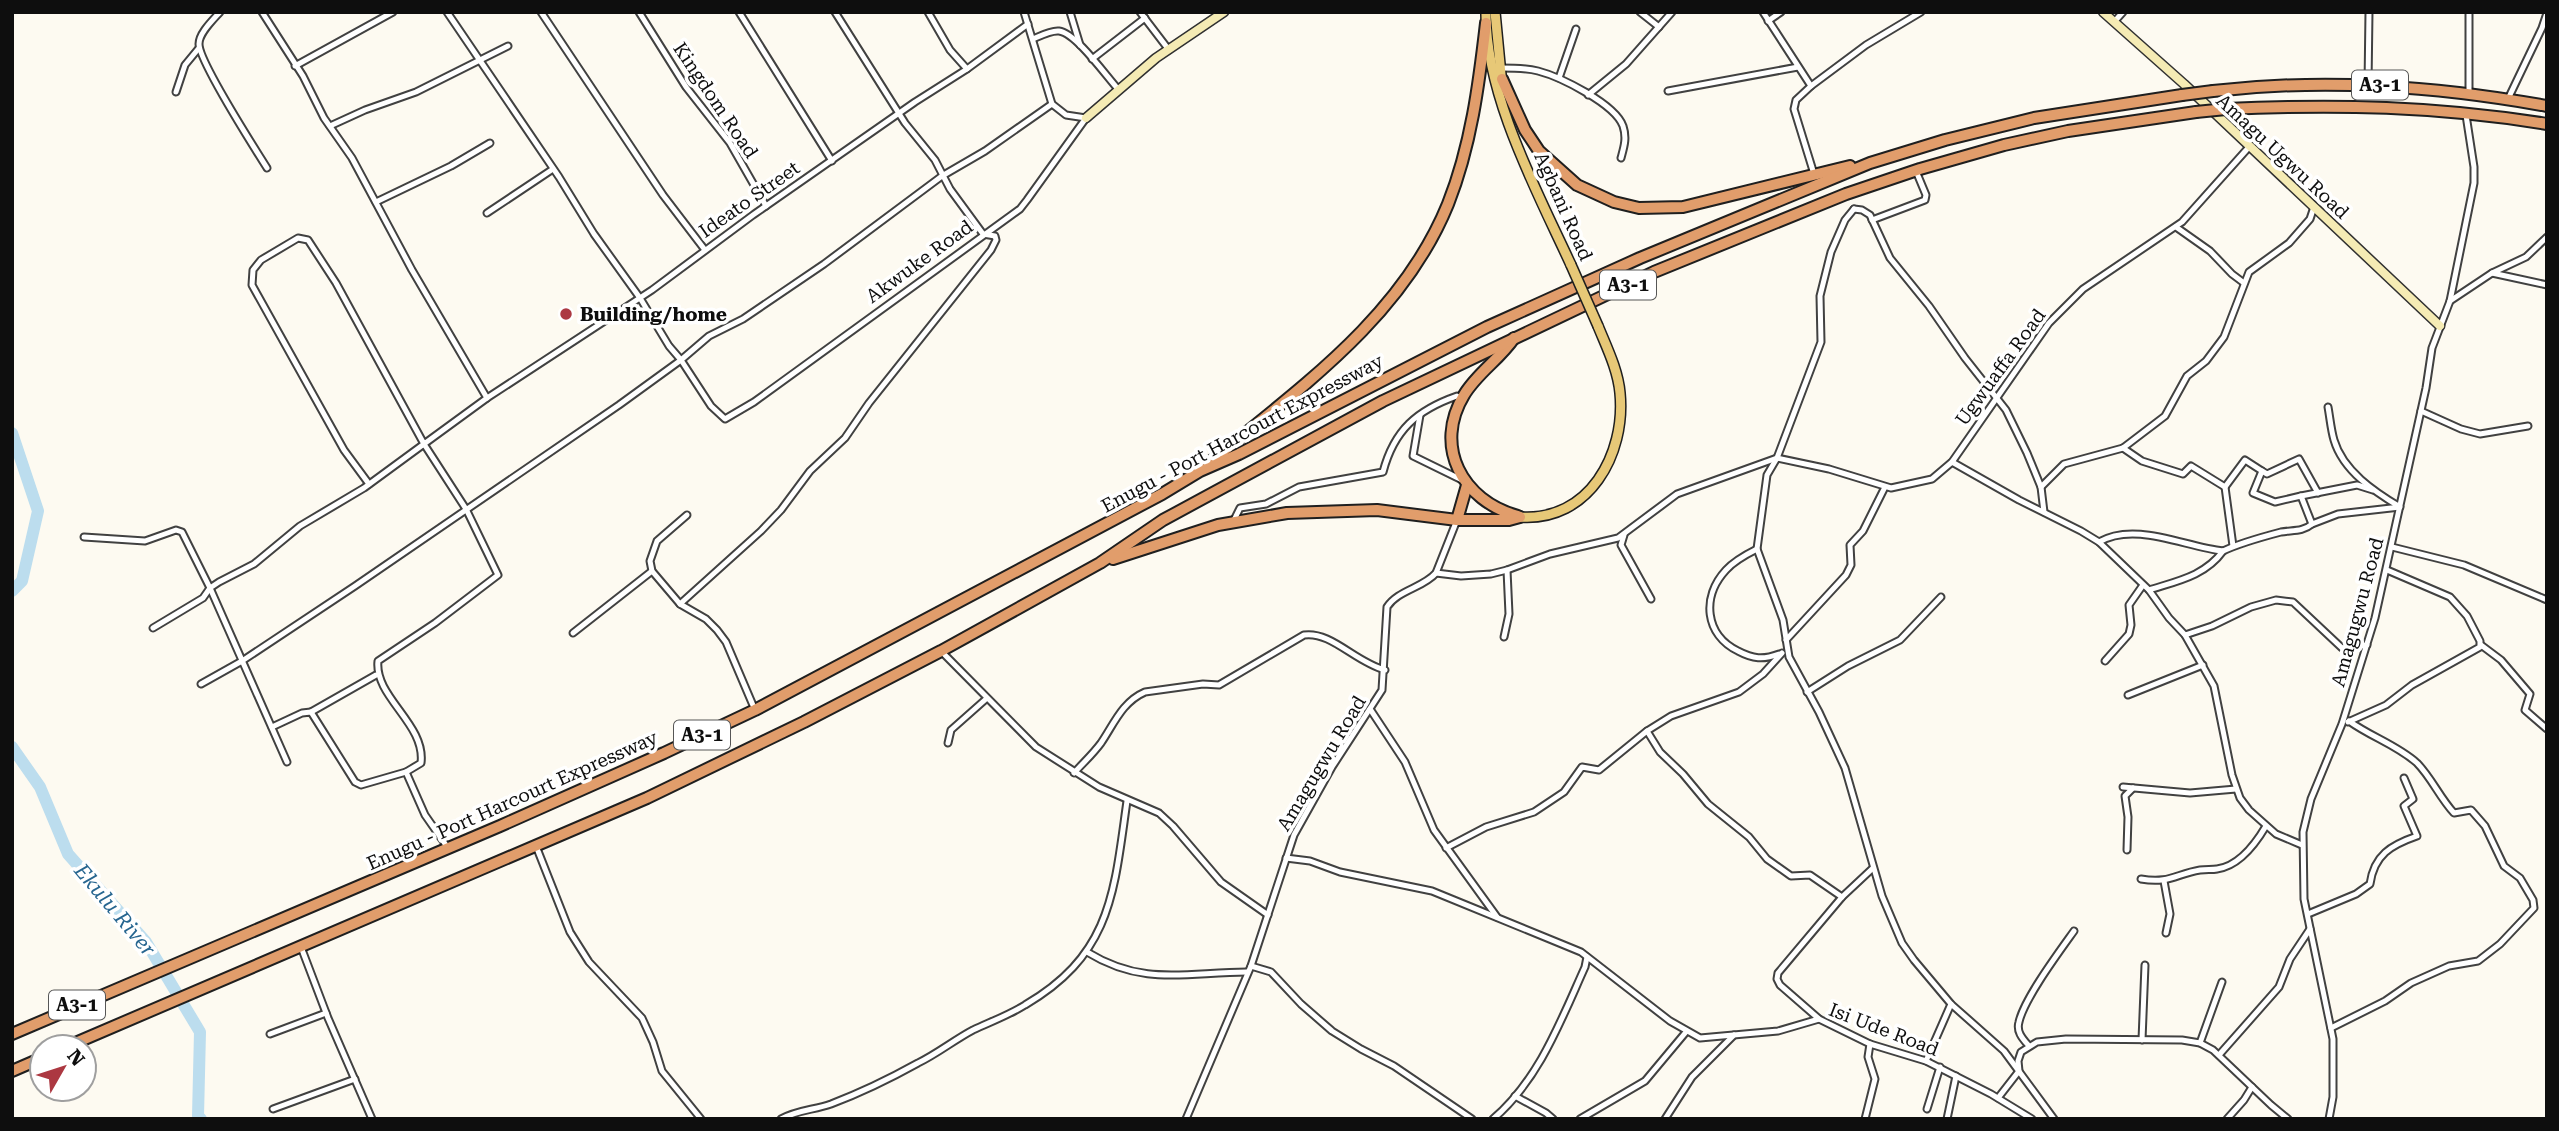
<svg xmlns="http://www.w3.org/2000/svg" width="2559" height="1131" font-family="'Roboto Serif',serif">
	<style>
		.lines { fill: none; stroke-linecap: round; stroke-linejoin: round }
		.river { stroke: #bcddee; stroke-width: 12 }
		.street-casing { stroke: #414141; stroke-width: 9 }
		.secondary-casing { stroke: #303030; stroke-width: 11 }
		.primary-casing { stroke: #1f1f1f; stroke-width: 12 }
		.highway-casing { stroke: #1f1f1f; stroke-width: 14 }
		.street { stroke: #fff; stroke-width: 5 }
		.secondary { stroke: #f5ebb4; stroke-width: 8 }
		.primary { stroke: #e7c877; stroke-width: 9 }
		.highway { stroke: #e19d6b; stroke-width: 10 }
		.primary-bridge-casing { stroke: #1f1f1f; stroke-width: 12; stroke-linecap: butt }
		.highway-bridge-casing { stroke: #1f1f1f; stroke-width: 14; stroke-linecap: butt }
		.primary-bridge { stroke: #e7c877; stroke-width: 9 }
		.highway-bridge { stroke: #e19d6b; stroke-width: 10 }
		.poi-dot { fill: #ac3841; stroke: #fff; stroke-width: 2.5 }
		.labels { text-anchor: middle; stroke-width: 7; stroke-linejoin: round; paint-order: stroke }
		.shield { fill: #fff; stroke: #565656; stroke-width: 2 }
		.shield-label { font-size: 18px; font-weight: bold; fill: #0e0e0e }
		.street-label { font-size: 19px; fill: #0e0e0e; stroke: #fff }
		.poi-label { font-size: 19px; font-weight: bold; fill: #0e0e0e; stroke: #fff; text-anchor: start }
		.water-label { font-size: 21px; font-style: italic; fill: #276690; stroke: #fff }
	</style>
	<rect width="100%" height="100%" fill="#fdfaf1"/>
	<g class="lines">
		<!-- river -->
		<g class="river">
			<path d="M12 433 38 511 22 581 12 591"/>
			<path d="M12 747 40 787 68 854 146 942 200 1032 198 1116 201 1119"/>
		</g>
		<defs>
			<g id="street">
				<path d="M220 12C213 20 199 33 199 44 199 61 255 149 267 168"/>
				<path d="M262 12 303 76 324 118 352 158 412 270 487 398"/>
				<path d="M447 12 559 177 594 234 640 298 669 346 681 360 711 406 725 419 754 402 1020 209 1027 200 1086 118 1066 115 1052 104 1024 12"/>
				<path d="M541 12 663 195 705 250"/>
				<path d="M639 12 686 87 730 143 766 206"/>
				<path d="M739 12 832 161"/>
				<path d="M928 12 950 50 967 69"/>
				<path d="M1070 12 1080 45"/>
				<path d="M1140 12 1169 50"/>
				<path d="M1640 12 1659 27"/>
				<path d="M1763 12 1811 86 1796 100 1794 109 1814 174"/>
				<path d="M1768 21 1781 12"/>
				<path d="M2114 22 2123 12"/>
				<path d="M1033 39C1040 36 1051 30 1059 31 1076 33 1106 76 1118 89"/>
				<path d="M1092 59 1145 18"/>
				<path d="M295 66 393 12"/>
				<path d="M1501 68C1513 68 1526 68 1538 71 1561 77 1615 104 1623 126 1627 138 1624 147 1621 158"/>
				<path d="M1559 78 1576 29"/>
				<path d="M2368 85 2369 12"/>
				<path d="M1811 86 1866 45 1921 12"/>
				<path d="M1668 91 1798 67"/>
				<path d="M176 92 185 65 199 48"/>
				<path d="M2469 92V12"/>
				<path d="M1588 95 1626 64 1672 12"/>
				<path d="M2508 99 2542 28 2547 13"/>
				<path d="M330 126 365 110 416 92 508 46"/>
				<path d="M376 202 451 166 490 143"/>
				<path d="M1854 209 1845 220 1831 252 1820 296 1821 342 1777 458 1767 475 1757 549 1783 620 1789 657 1819 712 1845 768 1882 896 1902 943 1914 960 1951 1004 2004 1051 2054 1119"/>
				<path d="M1854 209 1862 210 1870 215 1890 258 1929 306 1965 358 2006 410 2027 453 2041 487 2044 512"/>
				<path d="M487 213 553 169"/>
				<path d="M1872 220 1925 200 1926 195 1916 171"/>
				<path d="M2176 227 2210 251 2232 274 2244 283"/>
				<path d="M2492 273 2547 285"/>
				<path d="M2450 301 2492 273 2526 257 2547 237"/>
				<path d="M2421 411 2461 429 2480 434 2528 426"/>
				<path d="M1420 415 1413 456 1462 480"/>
				<path d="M2123 448 2142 461 2183 474 2191 466 2225 487 2245 460 2262 471 2253 493 2275 502 2301 496 2312 524 2338 514 2400 507C2375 492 2343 471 2334 440 2331 430 2330 418 2328 407"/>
				<path d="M1952 462 2019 500 2081 531 2099 542 2149 590 2169 618 2185 635 2214 686 2232 775 2240 798 2249 810 2276 834 2302 845"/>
				<path d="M2262 471 2267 474 2299 459 2318 493"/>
				<path d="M369 484 344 450 252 285 253 270 261 260 298 238 308 240 336 283 424 444 487 398 652 290 753 215 915 102 967 69 1028 24"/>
				<path d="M2041 487 2064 464 2123 448 2165 416 2187 376 2206 361 2224 337 2249 272 2289 243 2310 219 2314 207"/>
				<path d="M2225 487 2233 546"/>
				<path d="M2301 496 2357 485 2373 490"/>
				<path d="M687 515 657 541 650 561 652 571 680 604 706 619 717 630 726 642 755 710"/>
				<path d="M1233 522 1240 508 1266 504 1299 487 1383 472C1394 430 1417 410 1457 396"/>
				<path d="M1624 535 1621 545 1651 599"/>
				<path d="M84 537 145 541 176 530 182 532 210 588 287 762"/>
				<path d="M2099 542C2135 521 2185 547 2223 551 2240 543 2262 537 2281 532 2292 530 2303 532 2312 524"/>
				<path d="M2392 547 2464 565 2547 600"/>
				<path d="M1757 549C1745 555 1734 561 1726 570 1701 597 1705 635 1738 651 1753 659 1763 660 1779 654"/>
				<path d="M1436 573 1461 576 1491 574 1507 570 1550 554 1618 538 1677 494 1777 458 1829 469 1891 488 1932 479 1952 462 2049 323 2083 289 2182 222 2249 147"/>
				<path d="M2149 590C2177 581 2205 576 2223 551"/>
				<path d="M680 604 761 531 781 510 810 471 845 438 869 403 991 250 996 240 995 236 983 234 950 189 935 160 905 123 835 12"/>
				<path d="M153 628 203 598 210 588 219 582 254 564 300 526 364 488 424 444 466 509 498 575 435 623 378 661C374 697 426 724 421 763L406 772 425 815 448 848"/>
				<path d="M573 633 652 571"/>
				<path d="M2185 635 2212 626 2251 607 2276 600 2293 602 2342 648 2367 645"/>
				<path d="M1504 637 1509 614 1507 570"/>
				<path d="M1786 640 1846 575 1851 565 1850 545 1863 531 1885 487"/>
				<path d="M2481 645 2501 660 2530 694 2525 710 2547 729"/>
				<path d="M941 651 1036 747 1099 787 1159 813 1173 826 1221 882 1268 915"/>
				<path d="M1782 653 1763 674 1739 692 1671 716 1647 731 1660 752 1683 774 1708 804 1749 837 1767 859 1791 876 1810 875 1842 897"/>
				<path d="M2105 661 2129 634 2131 625 2129 605 2143 585"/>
				<path d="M201 684 242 661 355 586 619 405 681 360 709 336 743 319 824 264 942 176 985 151 1052 104"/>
				<path d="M1807 692 1848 666 1900 640 1941 597"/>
				<path d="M2128 695 2203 665"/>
				<path d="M1370 709 1405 762 1434 830 1497 917"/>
				<path d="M311 712 376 675"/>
				<path d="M2348 722 2386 705 2412 685 2480 647V641L2467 616 2450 597 2387 570"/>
				<path d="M272 727 302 713 311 712 355 782 361 785 406 772"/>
				<path d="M948 743 951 730 986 699"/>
				<path d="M1074 773C1083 763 1093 754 1101 743 1114 724 1122 702 1145 692L1203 684 1219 685 1304 635C1331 631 1355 662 1385 670"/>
				<path d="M2123 787 2190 793 2236 789"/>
				<path d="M536 846 570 932 589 962 642 1018 653 1042 662 1071 701 1119"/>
				<path d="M1446 848 1486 827 1534 812 1564 792 1582 767 1599 770 1647 731"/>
				<path d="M2127 850 2128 817 2125 796 2133 788"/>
				<path d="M1286 858 1310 861 1340 872 1432 891 1564 945 1581 952 1670 1021 1700 1038 1778 1031 1819 1019"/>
				<path d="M1873 868 1842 897 1778 973 1777 979 1780 985 1819 1019 1870 1044 1926 1061 1991 1094 2032 1119"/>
				<path d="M2141 879C2169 884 2176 874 2200 870 2206 869 2212 870 2217 869 2239 866 2256 843 2266 826"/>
				<path d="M2164 881 2170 914 2166 933"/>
				<path d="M2308 914 2356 894 2370 884C2374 855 2391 845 2417 836L2404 806 2413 799 2404 778"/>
				<path d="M301 947 328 1018 372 1119"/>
				<path d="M1087 952C1144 987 1187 972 1247 972"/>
				<path d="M1251 966 1271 972 1301 1004 1332 1031 1361 1049 1394 1066 1472 1119"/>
				<path d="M2331 1028 2385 1001 2411 983 2449 966 2478 961 2500 944 2534 908 2533 900 2520 878 2504 866 2485 826 2471 810 2454 813C2440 798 2431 777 2417 763 2397 745 2371 737 2349 721"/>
				<path d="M270 1034 326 1013"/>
				<path d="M2142 1040 2145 965"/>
				<path d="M2200 1043 2222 982"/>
				<path d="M2029 1046C2023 1039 2016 1032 2019 1022 2024 999 2059 952 2074 931"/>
				<path d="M2219 1055 2279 987 2290 959 2310 929"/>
				<path d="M1926 1061 1951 1004"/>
				<path d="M1515 1096 1546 1113 1553 1119"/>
				<path d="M1998 1098 2019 1071 2018 1061 2021 1052 2037 1042 2066 1039 2182 1040 2200 1043 2213 1050 2271 1105 2288 1119"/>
				<path d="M273 1109 355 1079"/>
				<path d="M1927 1109 1940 1067"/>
				<path d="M781 1119C797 1110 814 1110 831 1104 860 1093 891 1078 918 1063 937 1054 954 1040 973 1030 990 1022 1009 1015 1025 1005 1112 954 1114 892 1127 801"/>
				<path d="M1186 1119 1251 966 1294 835 1332 767 1382 690 1387 607C1398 590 1423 588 1436 573L1457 520"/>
				<path d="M1493 1119C1539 1080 1561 1020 1585 967L1587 957"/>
				<path d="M1580 1119 1645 1081 1686 1032"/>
				<path d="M1665 1119 1692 1077 1734 1035"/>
				<path d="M1865 1119 1875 1079 1868 1057 1870 1044"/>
				<path d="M1947 1119 1956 1076"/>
				<path d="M2227 1119 2244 1100 2252 1087"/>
				<path d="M2329 1119 2333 1097V1039L2304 899 2303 832 2311 799 2342 724 2375 618 2426 388 2432 348 2450 301 2474 183V167L2466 115"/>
			</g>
			<g id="secondary">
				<path d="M2103 12 2184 84 2440 326"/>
				<path d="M1086 118 1156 58 1224 12"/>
			</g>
			<g id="primary">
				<path d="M1486 12C1485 95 1537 191 1571 265"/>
				<path d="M1495 12 1502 85"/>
				<path d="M1520 517C1589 522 1626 454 1620 393 1618 370 1607 348 1598 326"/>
			</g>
			<g id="highway">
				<path d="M1502 79 1525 130 1539 151 1577 185 1614 202 1639 208 1683 207 1850 166"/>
				<path d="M2213 91C2326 78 2435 86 2547 106"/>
				<path d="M2226 109C2337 104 2436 106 2547 124"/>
				<path d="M1514 338C1500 359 1477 373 1464 395 1433 446 1462 501 1518 516"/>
				<path d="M1210 462C1301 387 1402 317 1448 204 1471 146 1479 84 1486 23"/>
				<path d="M1457 520 1467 485"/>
				<path d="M1113 559 1218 525 1287 513 1377 510 1457 520H1509L1520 517"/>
				<path d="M12 1034 500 826 664 753 755 710 1162 494 1200 471 1239 454 1487 327 1640 258 1870 163 1945 140 2034 118 2182 95"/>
				<path d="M66 1047 647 798 804 722 941 651 1100 563 1163 520 1383 401 1654 272 1846 194 1920 169 2004 145 2068 131 2196 112"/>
				<path d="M12 1071 42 1058"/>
			</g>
		</defs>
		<!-- street casing -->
		<use href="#street" class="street-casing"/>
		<!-- secondary casing -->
		<use href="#secondary" class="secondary-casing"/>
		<!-- primary casing -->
		<use href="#primary" class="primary-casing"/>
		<!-- highway casing -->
		<use href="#highway" class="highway-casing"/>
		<!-- street -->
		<use href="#street" class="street"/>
		<!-- secondary -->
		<use href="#secondary" class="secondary"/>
		<!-- primary -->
		<use href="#primary" class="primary"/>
		<!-- highway -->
		<use href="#highway" class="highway"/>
		<defs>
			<path id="primary-bridge" d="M1571 265 1598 326"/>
			<g id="highway-bridge">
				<path d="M2182 95 2213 91"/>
				<path d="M2196 112 2226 109"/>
			</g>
		</defs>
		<!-- primary-bridge casing -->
		<use href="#primary-bridge" class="primary-bridge-casing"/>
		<!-- highway-bridge casing -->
		<use href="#highway-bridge" class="highway-bridge-casing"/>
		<!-- primary-bridge -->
		<use href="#primary-bridge" class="primary-bridge"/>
		<!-- highway-bridge -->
		<use href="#highway-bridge" class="highway-bridge"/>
	</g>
	<!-- markers -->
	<circle class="poi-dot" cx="566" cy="314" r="7"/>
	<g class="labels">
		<!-- shield labels -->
		<g class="shield">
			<rect x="2352" y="70.5" width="56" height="29" rx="5"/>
			<rect x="1600" y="270.5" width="56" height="29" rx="5"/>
			<rect x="674" y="720.5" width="56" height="29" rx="5"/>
			<rect x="49" y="990.5" width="56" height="29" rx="5"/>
		</g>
		<g class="shield-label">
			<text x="2380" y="91">A3-1</text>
			<text x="1628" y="291">A3-1</text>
			<text x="702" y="741">A3-1</text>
			<text x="77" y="1011">A3-1</text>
		</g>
		<!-- street labels -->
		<g class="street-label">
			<text transform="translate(716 100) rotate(56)" y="7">Kingdom Road</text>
			<text transform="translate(2283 156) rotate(43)" y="7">Amagu Ugwu Road</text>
			<text transform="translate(749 199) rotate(-35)" y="7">Ideato Street</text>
			<text transform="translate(1564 206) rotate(66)" y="7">Agbani Road</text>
			<text transform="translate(919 261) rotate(-36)" y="7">Akwuke Road</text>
			<text transform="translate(2000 367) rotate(-54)" y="7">Ugwuaffa Road</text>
			<text transform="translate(1242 433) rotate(-28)" y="7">Enugu - Port Harcourt Expressway</text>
			<text transform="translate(2357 612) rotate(-75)" y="7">Amagugwu Road</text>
			<text transform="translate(1321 763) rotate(-59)" y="7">Amagugwu Road</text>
			<text transform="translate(512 800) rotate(-24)" y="7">Enugu - Port Harcourt Expressway</text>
			<text transform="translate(1884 1029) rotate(21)" y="7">Isi Ude Road</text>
		</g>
		<!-- poi labels -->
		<g class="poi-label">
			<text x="580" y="321">Building/home</text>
		</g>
		<!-- water labels -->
		<g class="water-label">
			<text transform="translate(115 910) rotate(50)" y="7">Ekulu River</text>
		</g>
	</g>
	<!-- border -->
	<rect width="2559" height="1131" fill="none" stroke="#0e0e0e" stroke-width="28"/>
	<!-- north arrow -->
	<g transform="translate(63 1068) rotate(51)"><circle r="33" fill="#ffffff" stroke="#9f9f9f" stroke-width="2"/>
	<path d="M0-5L12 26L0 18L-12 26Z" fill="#ac3841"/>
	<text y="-10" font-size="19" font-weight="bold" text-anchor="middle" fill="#0e0e0e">N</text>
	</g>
</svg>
